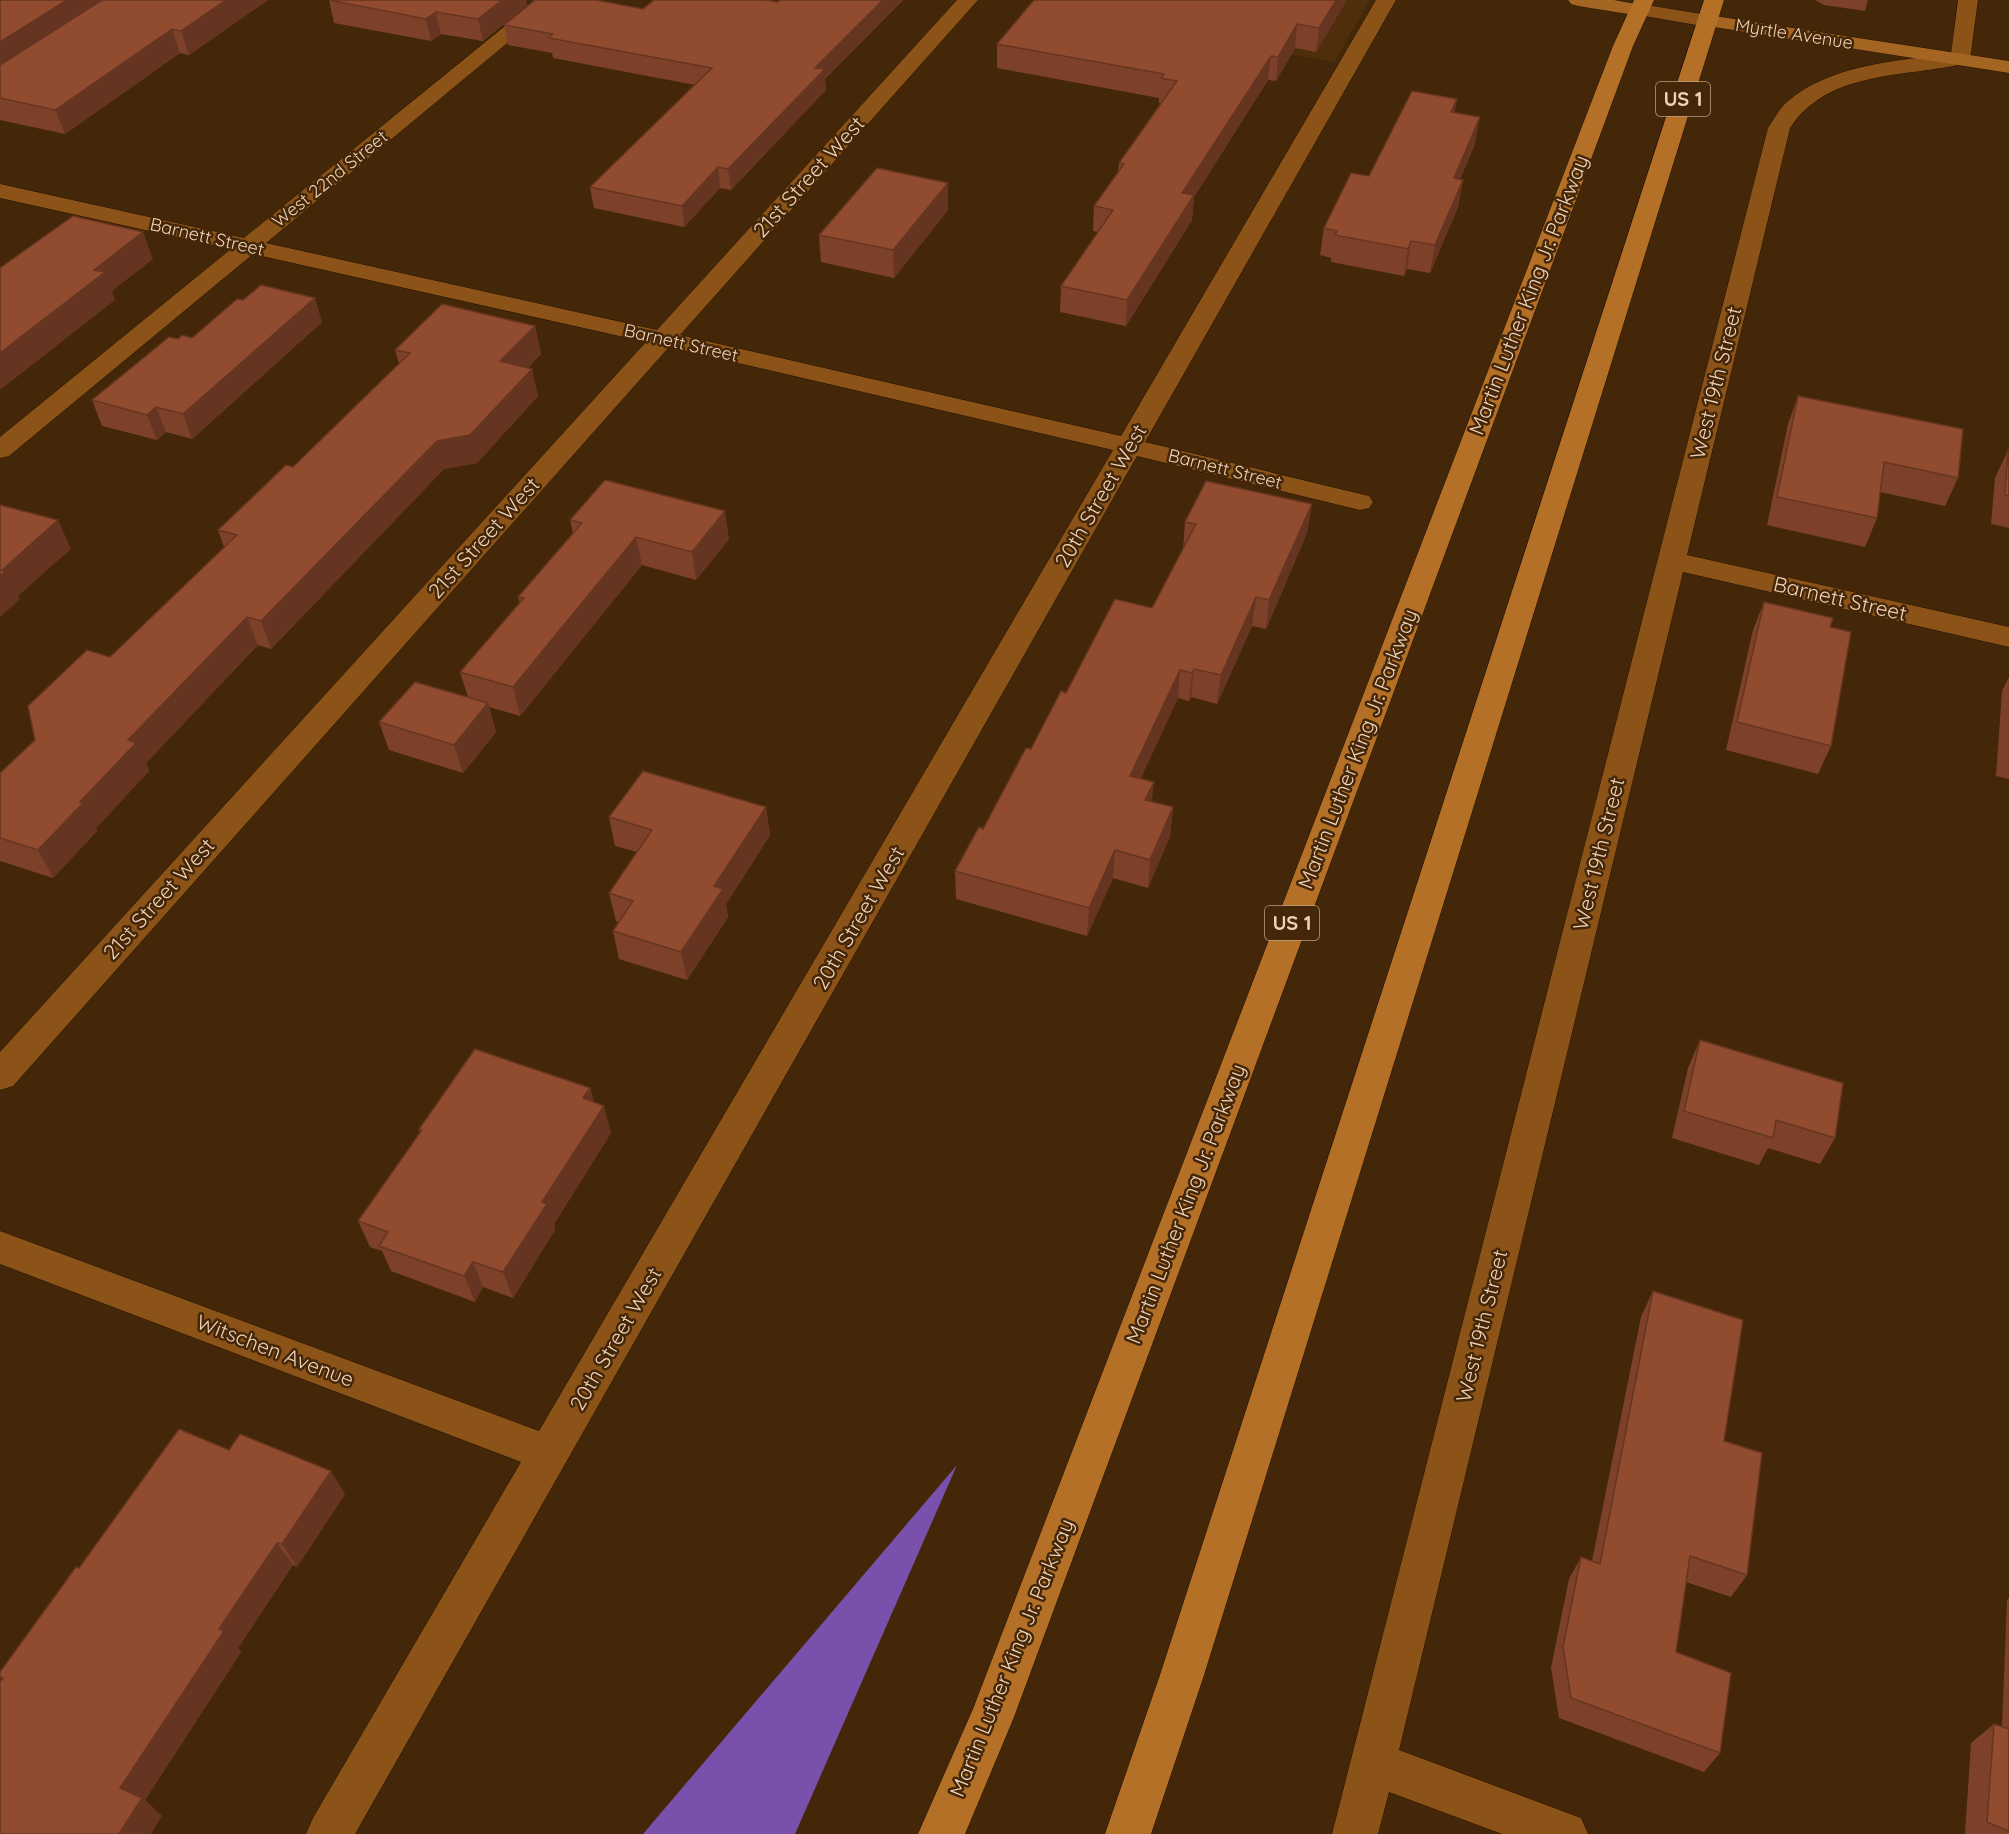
<svg xmlns="http://www.w3.org/2000/svg" width="2009" height="1834" font-family="Quicksand,sans-serif">
	<style>
		.built { fill: #4f2e0b }
		.forest { fill: #7951ac }
		.lines { fill: none; stroke-linecap: round; stroke-linejoin: round }
		.minor-casing { stroke: #241202; stroke-width: 1 }
		.major-casing { stroke: #241202; stroke-width: 1 }
		.highway-casing { stroke: #241202; stroke-width: 1 }
		.minor { fill: #8b5318; fill-rule: evenodd }
		.major { fill: #a46422; fill-rule: evenodd }
		.highway { fill: #b57028; fill-rule: evenodd }
		.wall { fill: #7d4129 }
		.shaded-wall { fill: #663522 }
		.building { fill: #914c30; stroke: #663522; stroke-width: 1.5 }
		.labels { text-anchor: middle; stroke-width: 5; stroke-linejoin: round; paint-order: stroke }
		.far-street-label { font-size: 18px; fill: #f1d1b6; stroke: #442708 }
		.shield { fill: #442708; stroke: #bd9e82; stroke-width: 1.5 }
		.shield-label { font-size: 20px; font-weight: bold; fill: #f1d1b6 }
		.street-label { font-size: 21px; fill: #f1d1b6; stroke: #442708 }
	</style>
	<rect width="100%" height="100%" fill="#442708"/>
	<!-- built -->
	<path class="built" d="M1182 0H1370L1334 62 1159 31Z"/>
	<!-- forest -->
	<path class="forest" d="M957 1465 795 1834H643Z"/>
	<g class="lines">
		<defs>
			<g id="minor">
				<path d="M537 0H559L266 243 657 330 957 0H978L680 335 1121 436 1376 0H1396L1145 442 1369 496 1373 502 1369 508 1360 510 1137 456 355 1834H306L313 1818 521 1462 0 1264V1231L539 1431 1113 450 669 347 13 1086 0 1090V1052L646 342 253 254 9 456 0 458V437L231 249 0 198V184L244 238Z"/>
				<path d="M1958 0H1978L1970 59 1967 63C1906 78 1829 69 1790 128L1687 555 2009 627V647L1683 572 1399 1750 1581 1818 1588 1834H1502L1389 1792 1378 1834H1332L1768 128C1774 119 1779 109 1787 102 1831 64 1896 61 1951 54Z"/>
				<path d="M1640 4 1708 15 1715 17 1718 21 1715 25 1708 27 1633 14 1630 10 1633 6Z"/>
			</g>
			<g id="major">
				<path d="M1568 0H1614L1647 6 1650 10 1647 14 1640 16 1578 6 1571 4Z"/>
				<path d="M1708 15 2009 61V73L1701 25 1698 21 1701 17Z"/>
			</g>
			<g id="highway">
				<path d="M1634 0H1654L1633 46 1014 1717 965 1834H918L973 1709 1613 46Z"/>
				<path d="M1704 0H1724L1204 1675 1151 1834H1105L1160 1675Z"/>
			</g>
		</defs>
		<!-- minor casing -->
		<use href="#minor" class="minor-casing"/>
		<!-- major casing -->
		<use href="#major" class="major-casing"/>
		<!-- highway casing -->
		<use href="#highway" class="highway-casing"/>
		<!-- minor -->
		<use href="#minor" class="minor"/>
		<!-- major -->
		<use href="#major" class="major"/>
		<!-- highway -->
		<use href="#highway" class="highway"/>
	</g>
	<!-- wall -->
	<g class="wall">
		<path d="M0 0H268L189 55 180 53 65 134 0 120Z"/>
		<path d="M329 0H526L527 5 483 41 441 34 431 41 334 23Z"/>
		<path d="M780 0H903L825 79 826 90 731 190 720 188 684 227 594 208 590 187 695 85 553 58 552 53 508 45 504 25 643 9 778 2Z"/>
		<path d="M1034 0H1346L1345 3 1316 52 1295 48 1276 81 1268 80 1194 197 1192 220 1126 326 1060 312 1061 286 1098 232 1093 231 1094 206 1118 172 1119 163 1161 103H1159V98L997 68V44Z"/>
		<path d="M1815 0H1868L1865 11 1824 5Z"/>
		<path d="M1457 99 1454 113 1475 144 1460 179 1463 180 1458 207 1430 273 1407 269 1404 276 1331 262V258L1320 255 1324 228 1369 176Z"/>
		<path d="M948 183V210L894 278 821 262 819 235Z"/>
		<path d="M322 322 192 439 166 432 157 440 102 426 92 400 178 339Z"/>
		<path d="M535 326 541 354 528 368 538 396 477 463 444 469 271 649 258 645 146 763 149 771 96 828 97 831 53 878 0 861V773L35 740 110 657 224 547 218 530 293 467 399 364 395 350Z"/>
		<path d="M1798 396 1958 478 1945 506 1880 492 1877 518 1865 547 1767 525 1788 424Z"/>
		<path d="M2008 450H2009V528L1991 524 1995 478Z"/>
		<path d="M1312 504 1307 533 1266 629 1252 626 1217 704 1191 697 1189 701 1178 698 1140 779 1152 802 1173 807 1170 836 1148 888 1113 878 1087 936 956 899 955 871 983 829 1066 693 1152 608 1183 549 1185 522Z"/>
		<path d="M570 520 729 539 696 580 642 565 520 716 489 707 496 732 463 773 389 750 379 722 468 697 460 672 520 603 518 597 573 533Z"/>
		<path d="M1764 602 1830 627 1831 746 1818 774 1726 750 1753 630Z"/>
		<path d="M2009 677V779L1996 776 2002 691Z"/>
		<path d="M766 807 770 835 726 904 728 917 687 980 619 959 613 931 619 922 616 921 609 893 637 852 615 846 609 817Z"/>
		<path d="M1700 1040 1835 1138 1820 1164 1768 1148 1759 1165 1672 1138 1688 1068Z"/>
		<path d="M590 1088 594 1102 611 1133 554 1224 555 1230 513 1298 483 1287 475 1302 391 1271 382 1251 370 1247 358 1221 420 1133 419 1129Z"/>
		<path d="M1653 1291 1724 1441 1747 1575 1731 1597 1686 1582 1676 1652 1720 1753 1704 1772 1559 1718 1551 1668 1569 1579 1581 1557 1592 1561 1641 1317Z"/>
		<path d="M229 1450 345 1494 297 1567 293 1565 238 1648 241 1652 145 1800 162 1816 2 1680 0 1678V1672L79 1568Z"/>
		<path d="M2009 1598V1834H1965L1971 1743 1994 1724 2002 1727 2007 1600Z"/>
	</g>
	<!-- shaded-wall -->
	<g class="shaded-wall">
		<path d="M67 0H113L0 72V42Z"/>
		<path d="M226 0H268L189 55 181 31Z"/>
		<path d="M502 0H526L527 5 483 41 478 19Z"/>
		<path d="M883 0H903L825 79 826 90 731 190 728 169 815 68Z"/>
		<path d="M1336 0H1346L1345 3 1316 52 1319 28Z"/>
		<path d="M436 12 441 34 431 41 426 19Z"/>
		<path d="M1297 24 1295 48 1276 81 1278 57Z"/>
		<path d="M172 29 180 53 65 134 55 110Z"/>
		<path d="M1271 56 1268 80 1194 197 1192 220 1126 326 1127 300 1182 193Z"/>
		<path d="M1457 99 1452 125 1451 112Z"/>
		<path d="M1480 117 1475 144 1449 205 1454 178Z"/>
		<path d="M718 167 720 188 684 227 682 206Z"/>
		<path d="M1463 180 1458 207 1430 273 1435 245Z"/>
		<path d="M948 183V210L894 278 893 250Z"/>
		<path d="M143 232 153 259 112 291 115 300 0 390V353L94 270Z"/>
		<path d="M1411 241 1407 269 1404 276 1408 249Z"/>
		<path d="M315 298 322 322 192 439 183 414Z"/>
		<path d="M535 326 541 354 507 389 500 361Z"/>
		<path d="M532 369 538 396 477 463 444 469 271 649 261 621 437 441Z"/>
		<path d="M156 407 166 432 157 440 147 415Z"/>
		<path d="M1312 504 1307 533 1266 629 1269 600Z"/>
		<path d="M725 511 729 539 696 580 692 552Z"/>
		<path d="M58 520 71 549 18 596 20 599 0 617V576L2 570Z"/>
		<path d="M636 537 642 565 520 716 513 687Z"/>
		<path d="M1256 597 1252 626 1217 704 1221 675Z"/>
		<path d="M247 617 258 645 146 763 149 771 96 828 97 831 53 878 38 850 80 802 128 740Z"/>
		<path d="M1194 669 1191 697 1189 701 1192 673Z"/>
		<path d="M1180 670 1178 698 1129 804 1130 776Z"/>
		<path d="M488 703 496 732 463 773 454 745Z"/>
		<path d="M1154 782 1151 811 1145 800Z"/>
		<path d="M766 807 770 835 726 904 728 917 687 980 681 952 714 886Z"/>
		<path d="M1173 807 1170 836 1148 888 1150 860Z"/>
		<path d="M1115 850 1113 878 1087 936 1089 908Z"/>
		<path d="M590 1088 598 1115 583 1098Z"/>
		<path d="M604 1106 611 1133 554 1224 555 1230 513 1298 503 1272 542 1202Z"/>
		<path d="M473 1262 483 1287 475 1302 464 1276Z"/>
		<path d="M331 1471 345 1494 297 1567 282 1544Z"/>
		<path d="M277 1543 293 1565 238 1648 241 1652 145 1800 162 1816 151 1834H119L120 1788 219 1629Z"/>
	</g>
	<!-- building -->
	<g class="building">
		<path d="M0 0H67L0 42Z"/>
		<path d="M102 0H226L181 31 172 29 55 110 0 98V65Z"/>
		<path d="M329 0H502L478 19 436 12 426 19Z"/>
		<path d="M535 0H596L643 9 654 0H767L778 2 780 0H883L815 68 825 69 728 169 718 167 682 206 590 187 712 68 549 38 553 34 504 25Z"/>
		<path d="M1034 0H1336L1319 28 1297 24 1278 57 1271 56 1182 193 1194 195 1127 300 1061 286 1113 210 1094 206 1124 164 1119 163 1177 81 1161 78 1164 74 997 44Z"/>
		<path d="M1412 91 1457 99 1451 112 1480 117 1454 178 1463 180 1435 245 1411 241 1408 249 1335 235 1337 231 1324 228 1351 173 1369 176Z"/>
		<path d="M877 168 948 183 893 250 819 235Z"/>
		<path d="M73 216 143 232 94 270 105 272 0 353V268Z"/>
		<path d="M261 285 315 298 183 414 156 407 147 415 92 400 169 337 178 339 182 335 192 338 237 299 243 300Z"/>
		<path d="M442 304 535 326 500 361 532 369 470 435 437 441 261 621 247 617 128 740 136 743 80 802 83 803 38 850 0 838V773L35 740 28 706 87 650 110 657 237 535 218 530 286 465 293 467 410 353 395 350Z"/>
		<path d="M1798 396 1963 429 1958 478 1884 462 1877 518 1777 497Z"/>
		<path d="M2008 450H2009V496L2005 495Z"/>
		<path d="M605 480 725 511 692 552 636 537 513 687 460 672 524 598 518 597 582 523 570 520Z"/>
		<path d="M1206 481 1312 504 1269 600 1256 597 1221 675 1194 669 1192 673 1180 670 1130 776 1154 782 1145 800 1173 807 1150 860 1115 850 1089 908 955 871 979 827 983 829 1026 748 1031 749 1061 691 1066 693 1115 599 1152 608 1196 524 1185 522Z"/>
		<path d="M0 505 58 520 2 570 6 571 0 576Z"/>
		<path d="M1764 602 1833 618 1830 627 1851 632 1831 746 1737 722Z"/>
		<path d="M415 682 488 703 454 745 379 722Z"/>
		<path d="M643 771 766 807 714 886 723 889 681 952 613 931 633 901 609 893 652 830 609 817Z"/>
		<path d="M1700 1040 1843 1083 1835 1138 1776 1120 1773 1138 1684 1111Z"/>
		<path d="M475 1049 590 1088 583 1098 604 1106 542 1202 547 1204 503 1272 473 1262 464 1276 379 1246 388 1232 358 1221 422 1130 419 1129Z"/>
		<path d="M1653 1291 1743 1320 1724 1441 1762 1453 1747 1575 1690 1556 1676 1652 1731 1673 1720 1753 1571 1698 1563 1647 1581 1557 1600 1564Z"/>
		<path d="M179 1429 229 1450 240 1434 331 1471 282 1544 277 1543 219 1629 224 1631 120 1788 142 1798 119 1834H0V1682L3 1678 0 1677V1672L76 1567 79 1568Z"/>
		<path d="M1994 1724 2009 1729V1831L1987 1822Z"/>
	</g>
	<g class="labels">
		<!-- far-street labels -->
		<g class="far-street-label">
			<text transform="translate(1794 34) rotate(9)" y="6">Myrtle Avenue</text>
			<text transform="translate(330 179) rotate(-39)" y="6">West 22nd Street</text>
			<text transform="translate(207 237) rotate(13)" y="6">Barnett Street</text>
			<text transform="translate(681 343) rotate(13)" y="6">Barnett Street</text>
			<text transform="translate(1225 469) rotate(14)" y="6">Barnett Street</text>
		</g>
		<!-- shield labels -->
		<g class="shield">
			<rect x="1656" y="82" width="54" height="34" rx="4.5"/>
			<rect x="1265" y="906" width="54" height="34" rx="4.5"/>
		</g>
		<g class="shield-label">
			<text x="1683" y="106">US 1</text>
			<text x="1292" y="930">US 1</text>
		</g>
		<!-- street labels -->
		<g class="street-label">
			<text transform="translate(809 177) rotate(-48)" y="7">21st Street West</text>
			<text transform="translate(1529 295) rotate(-69)" y="7">Martin Luther King Jr. Parkway</text>
			<text transform="translate(1716 383) rotate(-76)" y="7">West 19th Street</text>
			<text transform="translate(1101 496) rotate(-60)" y="7">20th Street West</text>
			<text transform="translate(484 538) rotate(-48)" y="7">21st Street West</text>
			<text transform="translate(1840 599) rotate(13)" y="7">Barnett Street</text>
			<text transform="translate(1358 749) rotate(-69)" y="7">Martin Luther King Jr. Parkway</text>
			<text transform="translate(1599 854) rotate(-76)" y="7">West 19th Street</text>
			<text transform="translate(159 899) rotate(-48)" y="7">21st Street West</text>
			<text transform="translate(859 918) rotate(-60)" y="7">20th Street West</text>
			<text transform="translate(1186 1204) rotate(-69)" y="7">Martin Luther King Jr. Parkway</text>
			<text transform="translate(1482 1326) rotate(-76)" y="7">West 19th Street</text>
			<text transform="translate(616 1339) rotate(-60)" y="7">20th Street West</text>
			<text transform="translate(275 1351) rotate(21)" y="7">Witschen Avenue</text>
			<text transform="translate(1012 1658) rotate(-68)" y="7">Martin Luther King Jr. Parkway</text>
		</g>
	</g>
</svg>
